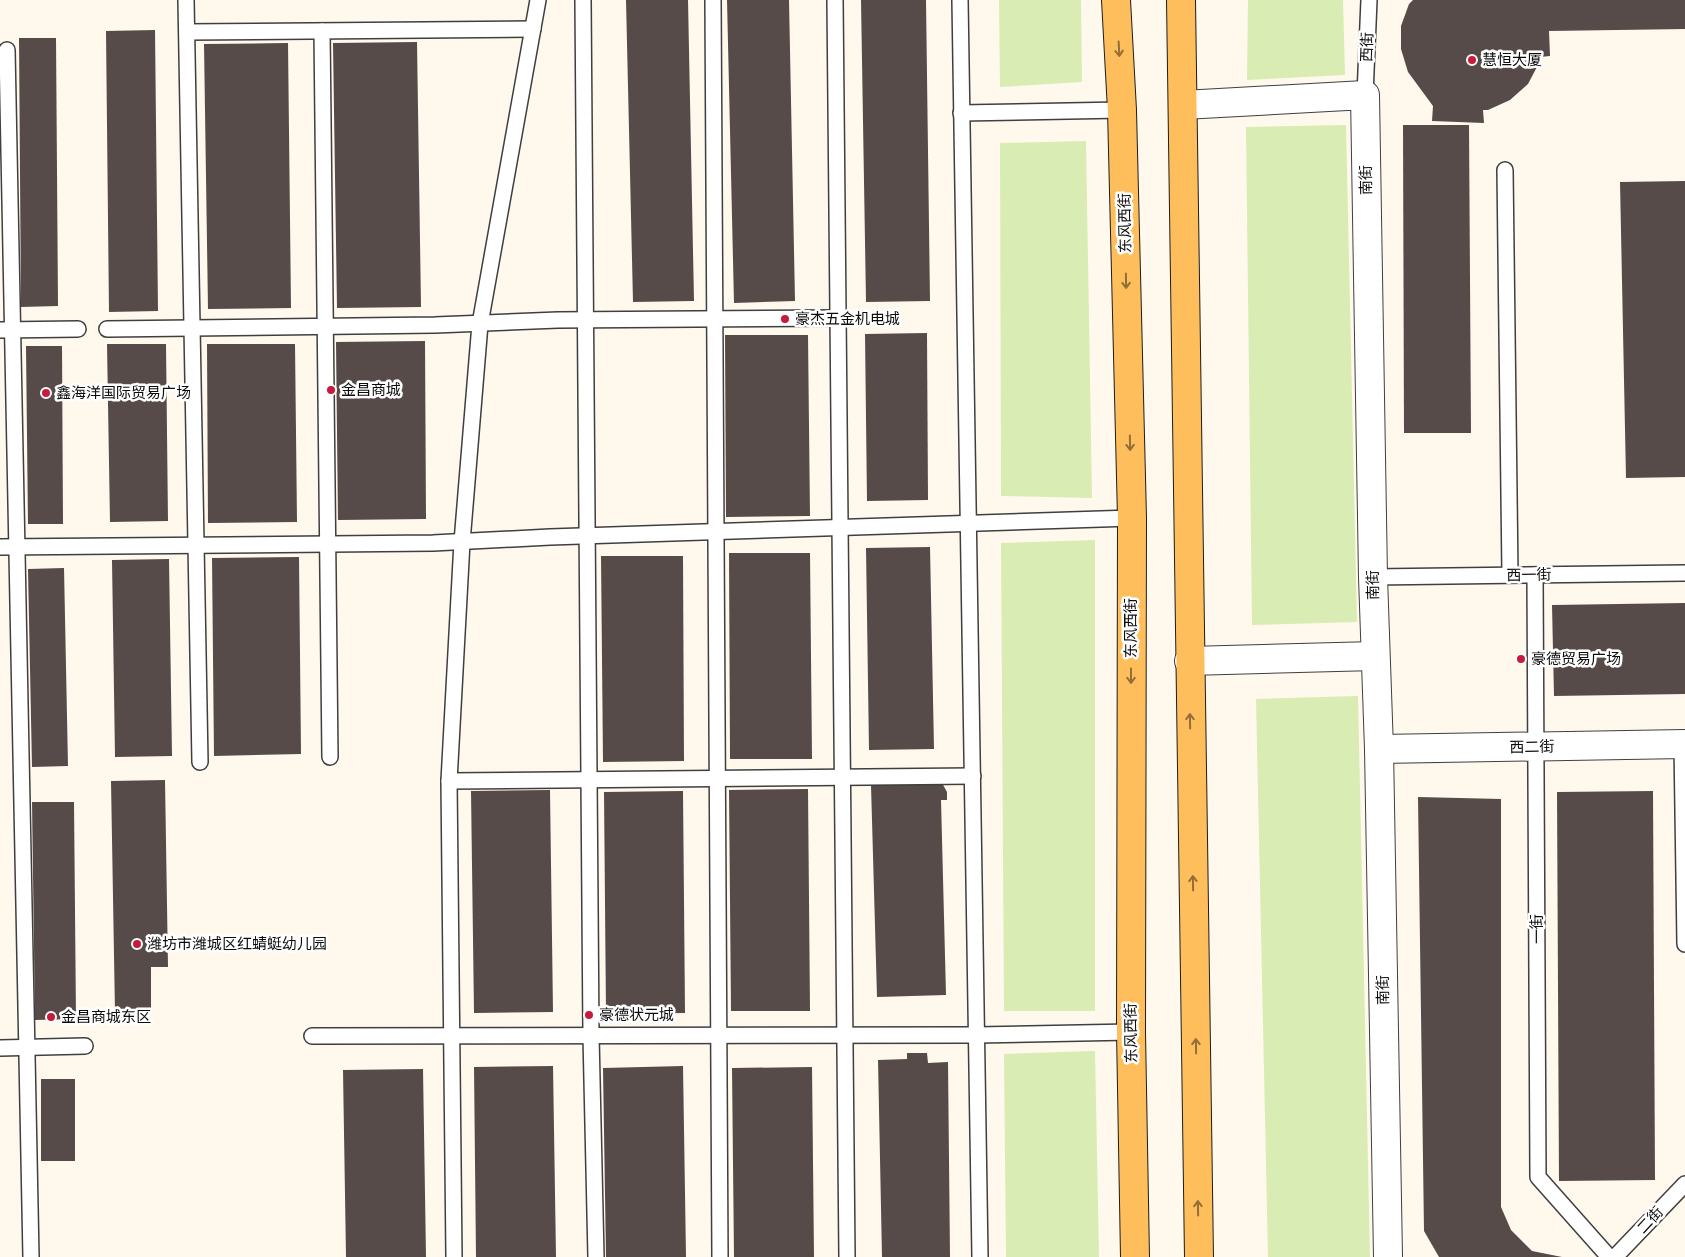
<svg xmlns="http://www.w3.org/2000/svg" width="1685" height="1257" font-family="Bitter,'Noto Sans SC',serif">
	<style>
		.green { fill: #d9ecb3 }
		.building { fill: #564b48 }
		.lines { fill: none; stroke-linecap: round; stroke-linejoin: round }
		.service-casing { stroke: #3f3f3f; stroke-width: 18 }
		.minor-casing { stroke: #3f3f3f; stroke-width: 30 }
		.primary-casing { stroke: #1d1d1d; stroke-width: 30 }
		.service { stroke: #fff; stroke-width: 15 }
		.minor { stroke: #fff; stroke-width: 28 }
		.primary { stroke: #ffbe5c; stroke-width: 28 }
		.oneway { stroke: #926e38 }
		.poi-dot { fill: #c61b3d; stroke: #fff; stroke-width: 2 }
		.labels { text-anchor: middle; stroke-width: 5; stroke-linejoin: round; paint-order: stroke }
		.street-label { font-size: 15px; fill: #0c0c0c; stroke: #fff }
		.poi-label { font-size: 15px; fill: #0c0c0c; stroke: #fff; text-anchor: start }
	</style>
	<rect width="100%" height="100%" fill="#fff8ec"/>
	<!-- green -->
	<g class="green">
		<path d="M999 0H1081L1082 82 1000 87Z"/>
		<path d="M1248 0H1343L1345 75 1247 80Z"/>
		<path d="M1346 125 1357 622 1252 625 1246 127Z"/>
		<path d="M1086 141 1092 498 1001 496 1000 143Z"/>
		<path d="M1095 540V1011H1004L1001 543Z"/>
		<path d="M1358 696 1370 1257H1268L1256 699Z"/>
		<path d="M1095 1051 1099 1257H1006L1004 1054Z"/>
	</g>
	<!-- building -->
	<g class="building">
		<path d="M626 0H688L694 301 633 302Z"/>
		<path d="M727 0H789L795 301 734 303Z"/>
		<path d="M861 0H926L930 301 866 302Z"/>
		<path d="M1413 0H1685V29L1549 31 1550 56 1540 57 1539 63 1528 84 1510 100 1488 110H1483L1484 123 1432 121 1433 106 1408 72 1401 49V26L1409 4Z"/>
		<path d="M155 30 158 311 109 312 106 31Z"/>
		<path d="M19 38H56L58 306 21 307Z"/>
		<path d="M417 42 421 307 337 308 333 43Z"/>
		<path d="M288 43 291 308 208 309 204 44Z"/>
		<path d="M1403 125H1469L1471 433H1404Z"/>
		<path d="M1685 181V477L1626 478 1620 182Z"/>
		<path d="M927 333 928 500 867 501 865 334Z"/>
		<path d="M725 335H808L810 516 726 517Z"/>
		<path d="M425 341 426 519 338 520 336 342Z"/>
		<path d="M107 344H166L168 521 110 522Z"/>
		<path d="M207 344H295L297 522 208 523Z"/>
		<path d="M26 346H62L63 524H28Z"/>
		<path d="M930 547 934 749 869 750 866 548Z"/>
		<path d="M729 553H810L812 759H730Z"/>
		<path d="M601 556H683L684 761 603 762Z"/>
		<path d="M299 557 301 754 214 756 212 558Z"/>
		<path d="M169 559 172 756 115 757 112 560Z"/>
		<path d="M64 568 68 766 32 767 28 569Z"/>
		<path d="M1685 603V694L1554 696 1552 605Z"/>
		<path d="M165 780 168 967H151V1013H115L111 781Z"/>
		<path d="M942 783 947 792V800H941L946 995 877 997 871 785Z"/>
		<path d="M808 789 810 1011H731L729 790Z"/>
		<path d="M550 790 553 1012 474 1013 471 791Z"/>
		<path d="M683 791 685 1013 606 1014 604 792Z"/>
		<path d="M1653 791 1655 1180 1559 1181 1557 792Z"/>
		<path d="M1418 797 1501 799V1207L1511 1230 1532 1251 1562 1257H1439L1424 1231Z"/>
		<path d="M32 802H74L76 1019 35 1020Z"/>
		<path d="M907 1053H927L928 1063 948 1062 950 1257H882L878 1060 907 1059Z"/>
		<path d="M553 1066 556 1257H476L474 1067Z"/>
		<path d="M683 1066 686 1257H606L603 1068Z"/>
		<path d="M812 1067 814 1257H734L732 1068Z"/>
		<path d="M423 1069 426 1257H346L343 1070Z"/>
		<rect x="41" y="1079" width="34" height="82"/>
	</g>
	<g class="lines">
		<defs>
			<g id="service">
				<path d="M186 0 200 762"/>
				<path d="M583 0 591 1036 596 1257"/>
				<path d="M713 0 720 1257"/>
				<path d="M835 0 847 1257"/>
				<path d="M960 0 980 1257"/>
				<path d="M322 31 330 757"/>
				<path d="M187 32 533 29"/>
				<path d="M7 50 31 1257"/>
				<path d="M1365 95 1369 0"/>
				<path d="M961 113 1122 110"/>
				<path d="M1505 170 1510 575"/>
				<path d="M107 329 435 325 558 320 838 318"/>
				<path d="M0 330 78 329"/>
				<path d="M0 547 433 543 550 537 1132 518"/>
				<path d="M1535 575 1538 1177 1609 1257"/>
				<path d="M1373 577 1685 573"/>
				<path d="M1682 744 1685 944"/>
				<path d="M449 781 973 776"/>
				<path d="M312 1036 977 1035 1131 1032"/>
				<path d="M0 1048 85 1046"/>
				<path d="M454 1257 449 781 462 542 480 324 538 0"/>
				<path d="M1615 1257 1685 1184"/>
			</g>
			<g id="minor">
				<path d="M1183 105 1365 95 1373 577 1379 749 1388 1257"/>
				<path d="M1189 661 1375 656"/>
				<path d="M1379 749 1685 744"/>
			</g>
			<g id="primary">
				<path d="M1116 0 1122 110 1132 518 1131 1032 1135 1257"/>
				<path d="M1181 0 1199 1257"/>
			</g>
		</defs>
		<!-- service casing -->
		<use href="#service" class="service-casing"/>
		<!-- minor casing -->
		<use href="#minor" class="minor-casing"/>
		<!-- primary casing -->
		<use href="#primary" class="primary-casing"/>
		<!-- service -->
		<use href="#service" class="service"/>
		<!-- minor -->
		<use href="#minor" class="minor"/>
		<!-- primary -->
		<use href="#primary" class="primary"/>
	</g>
	<!-- one-way arrows -->
	<defs><path id="oneway-shaft" d="M-6 0H5M1.5-3L5.5 0L1.5 3" fill="none" stroke-width="1.6" stroke-linecap="round" stroke-linejoin="round" transform="scale(1.25)"/></defs>
	<g class="oneway">
		<use href="#oneway-shaft" transform="translate(1119 49) rotate(87)"/>
		<use href="#oneway-shaft" transform="translate(1126 281) rotate(89)"/>
		<use href="#oneway-shaft" transform="translate(1130 443) rotate(89)"/>
		<use href="#oneway-shaft" transform="translate(1131 676) rotate(90)"/>
		<use href="#oneway-shaft" transform="translate(1190 721) rotate(-91)"/>
		<use href="#oneway-shaft" transform="translate(1193 883) rotate(-91)"/>
		<use href="#oneway-shaft" transform="translate(1196 1046) rotate(-91)"/>
		<use href="#oneway-shaft" transform="translate(1198 1208) rotate(-91)"/>
	</g>
	<!-- markers -->
	<g class="poi-dot">
		<circle cx="1472" cy="60" r="5"/>
		<circle cx="785" cy="319" r="5"/>
		<circle cx="331" cy="390" r="5"/>
		<circle cx="46" cy="393" r="5"/>
		<circle cx="1521" cy="659" r="5"/>
		<circle cx="137" cy="944" r="5"/>
		<circle cx="589" cy="1015" r="5"/>
		<circle cx="51" cy="1017" r="5"/>
	</g>
	<g class="labels">
		<!-- street labels -->
		<g class="street-label">
			<text transform="translate(1367 47) rotate(-88)" y="5">西街</text>
			<text transform="translate(1366 180) rotate(-91)" y="5">南街</text>
			<text transform="translate(1125 223) rotate(-91)" y="5">东风西街</text>
			<text transform="translate(1529 575) rotate(-1)" y="5">西一街</text>
			<text transform="translate(1373 585) rotate(-91)" y="5">南街</text>
			<text transform="translate(1131 628) rotate(-90)" y="5">东风西街</text>
			<text transform="translate(1532 747) rotate(-1)" y="5">西二街</text>
			<text transform="translate(1537 929) rotate(-90)" y="5">一街</text>
			<text transform="translate(1383 990) rotate(-91)" y="5">南街</text>
			<text transform="translate(1131 1033) rotate(-91)" y="5">东风西街</text>
			<text transform="translate(1650 1220) rotate(-47)" y="5">二街</text>
		</g>
		<!-- poi labels -->
		<g class="poi-label">
			<text x="1482" y="65">慧恒大厦</text>
			<text x="795" y="324">豪杰五金机电城</text>
			<text x="341" y="395">金昌商城</text>
			<text x="56" y="398">鑫海洋国际贸易广场</text>
			<text x="1531" y="664">豪德贸易广场</text>
			<text x="147" y="949">潍坊市潍城区红蜻蜓幼儿园</text>
			<text x="599" y="1020">豪德状元城</text>
			<text x="61" y="1022">金昌商城东区</text>
		</g>
	</g>
</svg>
